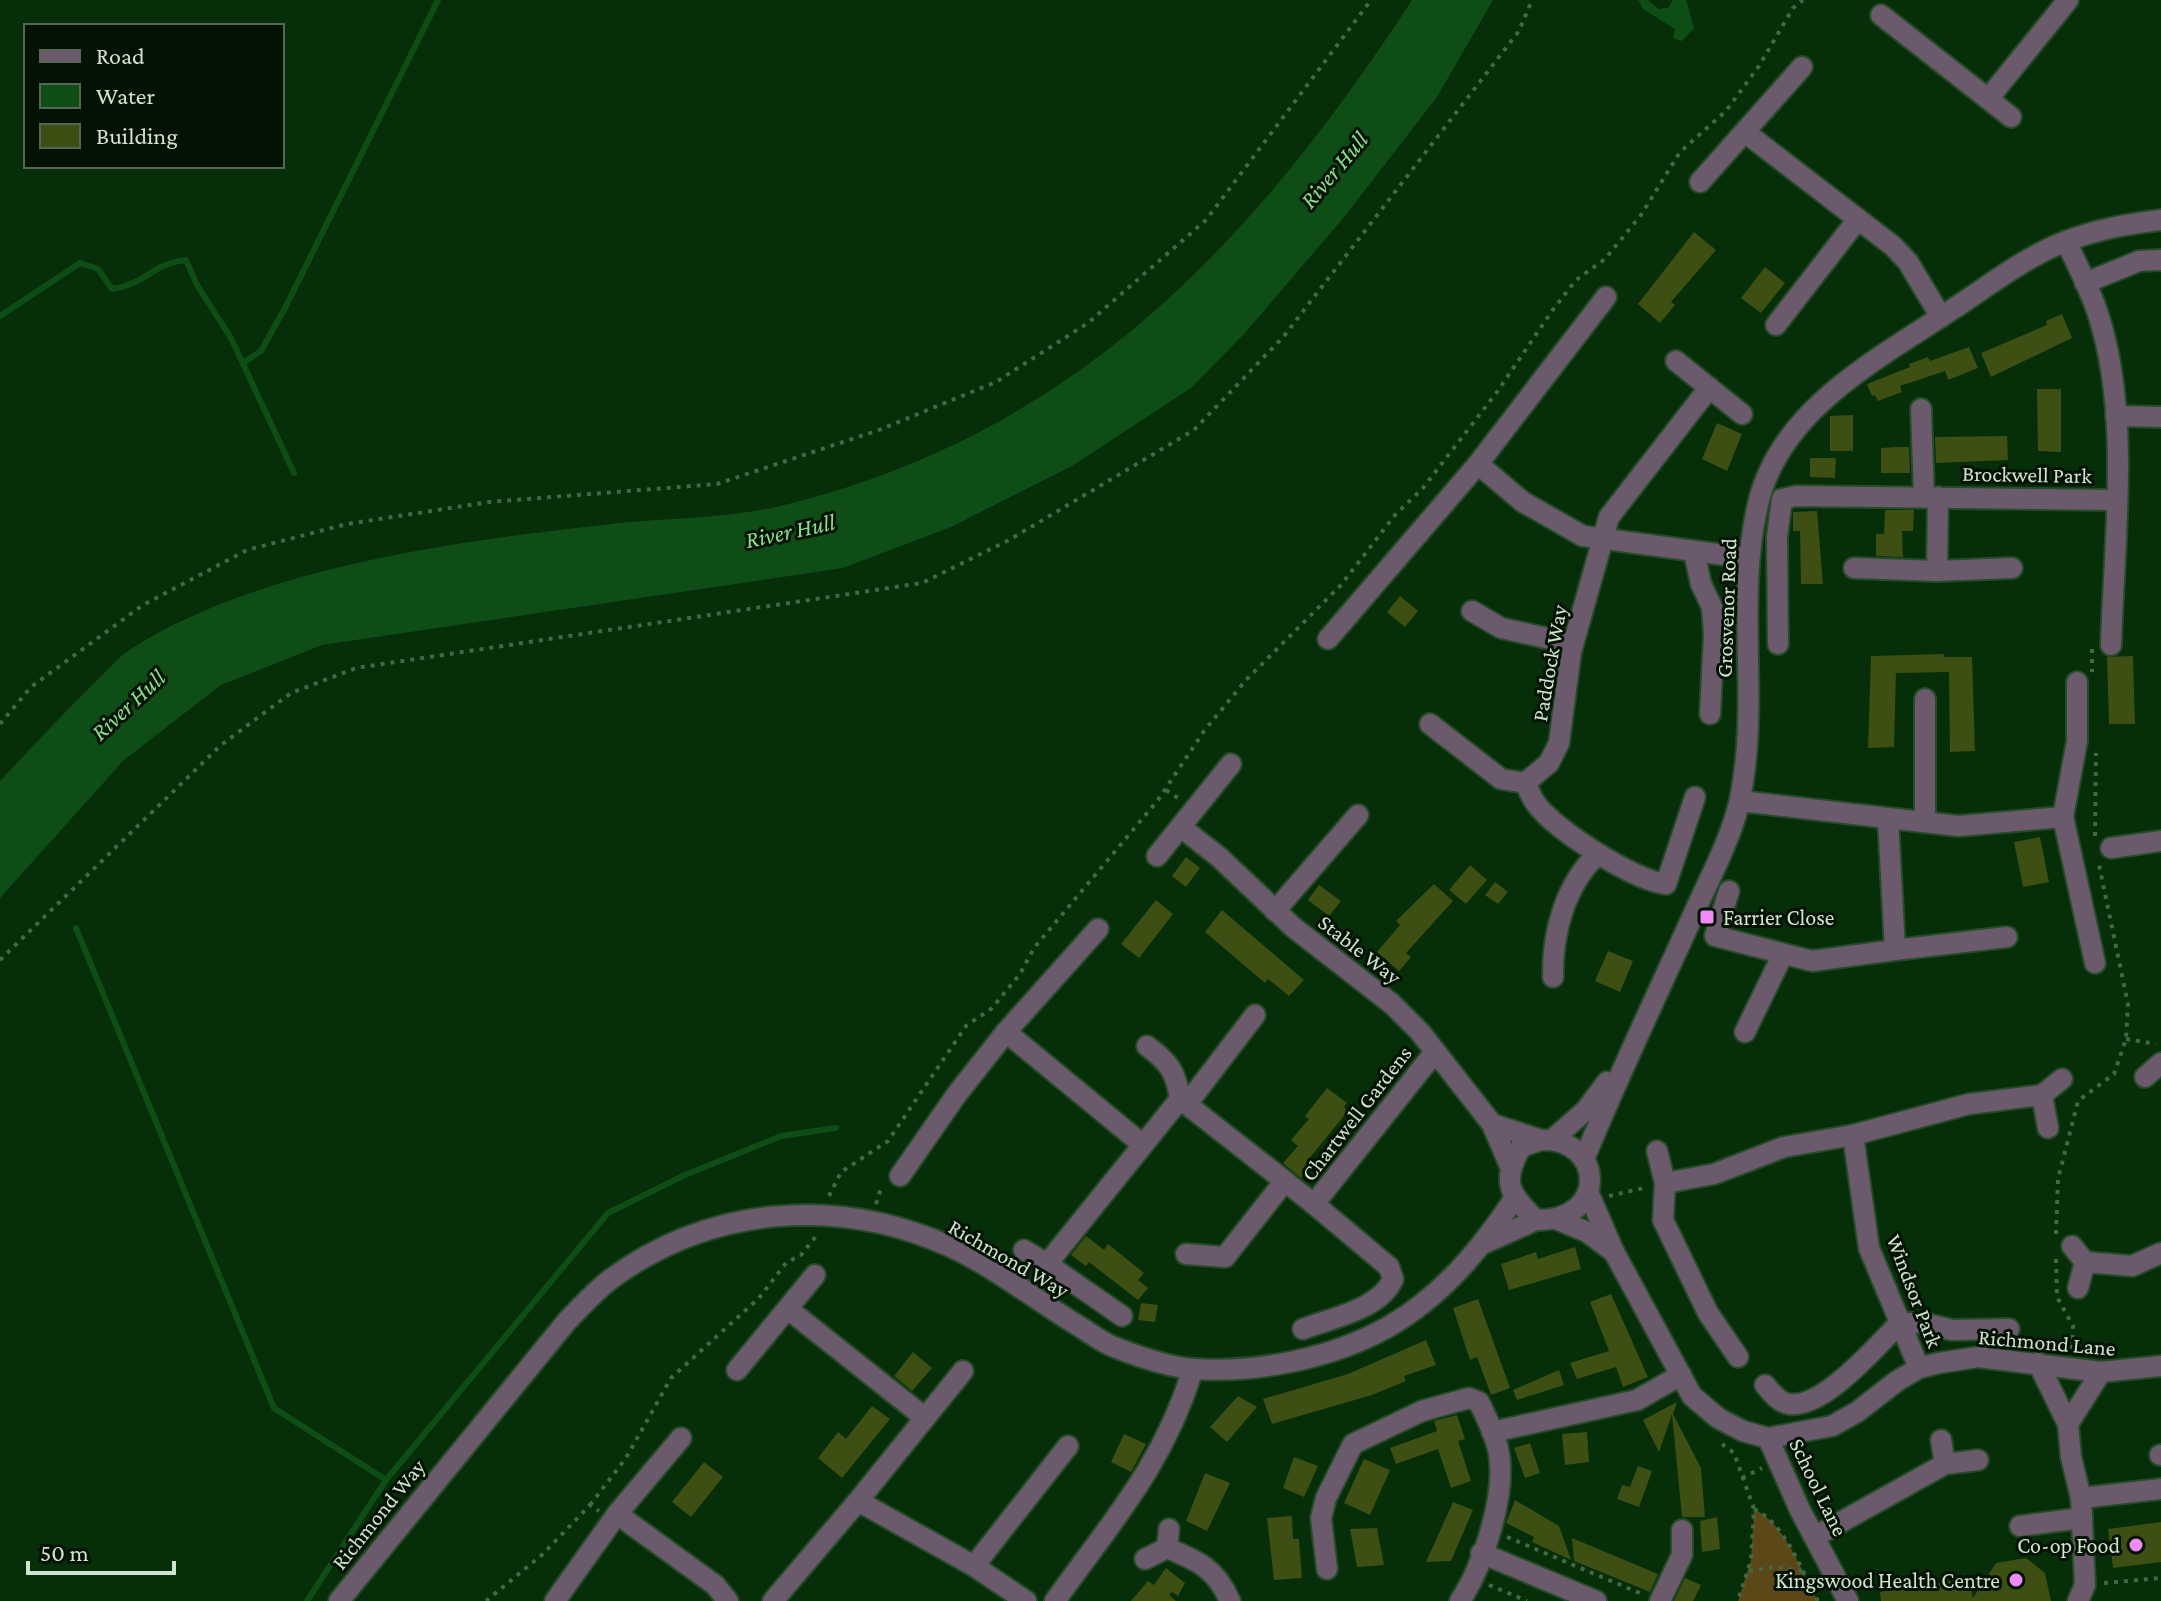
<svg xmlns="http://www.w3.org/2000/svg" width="2161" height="1601" font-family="'Crimson Pro',serif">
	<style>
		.green { fill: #5b4717 }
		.water { fill: #0e4e16 }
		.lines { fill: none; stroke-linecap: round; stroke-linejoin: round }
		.stream { stroke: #0e4e16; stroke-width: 6 }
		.building { fill: #3d4f13 }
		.minor-casing { stroke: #254b29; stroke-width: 24 }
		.path { stroke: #446747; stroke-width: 4; stroke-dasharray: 4 6; stroke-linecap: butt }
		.minor { stroke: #6b5a6b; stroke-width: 20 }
		.poi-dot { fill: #ef8bf6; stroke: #041204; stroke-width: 3 }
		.labels { text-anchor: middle; stroke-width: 6; stroke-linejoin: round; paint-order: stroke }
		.street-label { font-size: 22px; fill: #cee4ce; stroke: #041204 }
		.poi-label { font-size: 22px; fill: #cee4ce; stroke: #041204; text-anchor: end }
		.water-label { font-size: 24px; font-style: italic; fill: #8bde8d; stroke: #041204 }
	</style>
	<rect width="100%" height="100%" fill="#052e09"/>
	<!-- green -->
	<path class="green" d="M1754 1509C1786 1524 1801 1571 1818 1601H1738L1751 1560Z"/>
	<!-- water -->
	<g class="water">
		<path d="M1412 0H1493L1437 97 1345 216 1244 334 1191 388 1072 466 951 527 843 568 322 645 221 685 124 760 0 898V781C31 748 62 715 94 683 106 672 117 658 131 649 262 565 467 540 620 523 672 518 729 518 780 506 1074 435 1253 244 1412 0Z"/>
		<path d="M1638 0H1648L1659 9 1668 8 1673 0H1686L1694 28 1682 41 1673 38 1675 29 1643 9Z"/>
	</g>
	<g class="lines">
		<!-- stream -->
		<g class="stream">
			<path d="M0 316 80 263 98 269 112 289C147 284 151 264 186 260L197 285 231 338 294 473"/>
			<path d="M243 363 261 351 285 308 438 0"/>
			<path d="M76 928 274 1408 386 1480"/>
			<path d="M307 1601 386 1480 608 1213 685 1175 781 1136 836 1128"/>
		</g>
	</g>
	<!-- building -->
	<g class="building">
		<path d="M1694 232 1716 250 1671 302 1675 305 1660 323 1638 304Z"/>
		<path d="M1765 267 1785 283 1761 313 1741 298Z"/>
		<path d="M2062 314 2072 338 1991 377 1981 353 2047 325 2046 321Z"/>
		<path d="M1969 347 1978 368 1948 380 1945 371 1900 386 1902 392 1878 401 1875 395 1872 396 1867 384 1910 367 1909 364 1928 357 1930 361Z"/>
		<path d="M2037 389H2061V452L2038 451Z"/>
		<path d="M1853 415V451H1830V416Z"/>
		<path d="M1717 423 1742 434 1727 471 1702 459Z"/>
		<path d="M2007 436 2008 460 1936 463 1935 437Z"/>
		<path d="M1896 447H1909L1910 473H1881V448Z"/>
		<path d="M1810 458H1836L1835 478 1810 477Z"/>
		<path d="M1885 510H1914L1913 531H1902L1903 557 1876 556V534H1884Z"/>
		<path d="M1817 511 1823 584H1801L1800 531H1793V512Z"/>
		<path d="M1400 596 1418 611 1405 627 1387 612Z"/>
		<path d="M1944 654V657H1972L1975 751 1950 752 1949 672 1896 673 1894 747 1868 748 1871 656Z"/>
		<path d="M2133 656 2135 724H2109L2107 657Z"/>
		<path d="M2040 837 2049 882 2023 887 2014 842Z"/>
		<path d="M1186 857 1200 868 1186 887 1172 876Z"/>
		<path d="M1470 865 1487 880 1466 904 1449 890Z"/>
		<path d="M1495 882 1508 892 1498 904 1485 895Z"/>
		<path d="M1434 884 1453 901 1406 953 1411 957 1399 971 1377 952 1400 925 1396 921Z"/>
		<path d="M1319 885 1341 901 1329 916 1308 900Z"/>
		<path d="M1156 900 1173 914 1139 958 1121 944Z"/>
		<path d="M1222 910 1304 980 1289 996 1268 979 1265 983 1205 932Z"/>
		<path d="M1608 951 1633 961 1620 992 1595 981Z"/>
		<path d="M1327 1088 1347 1103 1344 1107 1348 1111 1308 1160 1313 1164 1301 1178 1283 1163 1298 1146 1291 1140 1309 1119 1305 1116Z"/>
		<path d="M1086 1236 1104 1250 1108 1244 1144 1273 1138 1280 1148 1288 1138 1300 1089 1262 1086 1266 1071 1255Z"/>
		<path d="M1575 1247 1581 1269 1509 1290 1501 1264 1536 1252 1538 1259Z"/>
		<path d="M1611 1294 1648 1377 1623 1387 1616 1367 1577 1379 1570 1363 1609 1351 1590 1302Z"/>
		<path d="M1478 1299 1510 1388 1491 1395 1477 1357 1470 1360 1453 1308Z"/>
		<path d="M1141 1303 1158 1305 1155 1322 1138 1320Z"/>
		<path d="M1426 1340 1436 1365 1404 1376 1406 1381 1372 1395 1272 1424 1263 1399 1348 1374Z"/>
		<path d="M913 1352 932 1368 912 1391 894 1376Z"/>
		<path d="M1559 1370 1564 1385 1517 1400 1513 1390Z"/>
		<path d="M1238 1396 1257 1407 1227 1442 1210 1427Z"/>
		<path d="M1677 1402 1673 1414 1701 1468 1705 1517H1682L1672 1414 1659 1452 1643 1420Z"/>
		<path d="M872 1406 890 1419 842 1478 818 1458 838 1432 846 1439Z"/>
		<path d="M1457 1415 1465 1439 1458 1441 1471 1481 1451 1488 1438 1449 1396 1464 1390 1448 1437 1431 1434 1421Z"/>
		<path d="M1587 1432 1589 1462 1565 1465 1562 1434Z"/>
		<path d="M1124 1434 1146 1444 1131 1472 1111 1462Z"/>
		<path d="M1530 1443 1540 1473 1525 1478 1514 1448Z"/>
		<path d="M1294 1457 1318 1466 1304 1497 1283 1488Z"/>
		<path d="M1364 1459 1390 1470 1370 1515 1344 1503Z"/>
		<path d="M704 1462 723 1477 691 1517 672 1502Z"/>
		<path d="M1638 1466 1652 1471 1639 1507 1617 1499 1622 1485 1630 1487Z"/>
		<path d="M1205 1473 1230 1483 1207 1531 1186 1521Z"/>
		<path d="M1515 1500 1559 1526 1571 1560 1532 1542 1534 1537 1506 1523Z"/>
		<path d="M1453 1502 1473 1510 1451 1561 1426 1562Z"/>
		<path d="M1292 1516 1293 1539H1299L1302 1578 1274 1580 1267 1518Z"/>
		<path d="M1717 1517 1720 1549 1702 1552 1700 1521Z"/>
		<path d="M2161 1522V1562L2113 1568 2108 1529Z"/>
		<path d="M1377 1528 1384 1565 1357 1567 1350 1529Z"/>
		<path d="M1572 1538 1658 1574 1650 1592 1574 1561Z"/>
		<path d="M2026 1558 2045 1573 2051 1601H1881L1880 1592 1968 1578 1973 1598 1996 1563Z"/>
		<path d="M1166 1568 1185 1583 1178 1596 1172 1592 1169 1595 1176 1601H1131L1148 1581 1154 1585Z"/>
		<path d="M1685 1578 1701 1585 1693 1601H1674Z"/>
	</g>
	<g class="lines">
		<defs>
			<g id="minor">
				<path d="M1881 15 2011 117"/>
				<path d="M1988 99 2068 0"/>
				<path d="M1746 133 1893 246 1908 262 1941 317"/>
				<path d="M1700 182 1802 67"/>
				<path d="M2066 241C2077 265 2090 289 2098 314 2131 415 2114 540 2111 645"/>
				<path d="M2085 283 2139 261 2161 260"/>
				<path d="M1776 325 1858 219"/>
				<path d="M1676 361 1742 414"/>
				<path d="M1921 409 1924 497"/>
				<path d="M2116 416 2161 417"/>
				<path d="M1478 464 1523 502 1583 536 1747 558"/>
				<path d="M1694 552 1701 584 1712 607 1714 635 1710 714"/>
				<path d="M1854 568 1937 571 2012 568"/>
				<path d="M1937 571 1938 497"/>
				<path d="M1472 611 1501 628 1573 644"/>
				<path d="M1328 639 1478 464 1606 297"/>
				<path d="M1778 644 1777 537 1782 499 1796 496 2115 500"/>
				<path d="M1925 699V822"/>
				<path d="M1430 724 1501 779 1525 783 1549 763 1559 743 1571 652 1609 517 1709 388"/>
				<path d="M1525 783C1529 790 1532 799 1537 805 1557 831 1633 880 1666 884L1695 797"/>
				<path d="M1740 801 1958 826 2063 817 2095 963"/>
				<path d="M2063 817 2077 741V682"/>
				<path d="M1182 828 1219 857 1293 927 1392 1004 1420 1032 1492 1124 1510 1166"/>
				<path d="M2111 848 2161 841"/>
				<path d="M1157 856 1231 764"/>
				<path d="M1729 891 1715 936 1812 961 1895 950 1888 819"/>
				<path d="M1275 911 1358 815"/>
				<path d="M1098 929 1006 1032 1142 1144"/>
				<path d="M1895 950 2007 937"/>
				<path d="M1553 977C1552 934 1565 884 1598 854"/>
				<path d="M1745 1032 1782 956"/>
				<path d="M1147 1046C1169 1062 1176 1072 1180 1099"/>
				<path d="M2145 1077 2161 1063"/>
				<path d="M1187 1104 1255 1015"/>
				<path d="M1492 1124 1541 1140"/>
				<path d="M2048 1128 2042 1095 2062 1079"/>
				<path d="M1853 1135 1869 1248 1919 1368"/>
				<path d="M1541 1140C1603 1137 1611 1221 1536 1220 1509 1194 1501 1182 1521 1147Z"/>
				<path d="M1552 1140 1586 1110 1607 1082"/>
				<path d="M1657 1151 1665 1183 1663 1220 1708 1313 1738 1357"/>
				<path d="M1584 1159C1617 1079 1654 1001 1690 922 1706 885 1732 838 1740 799 1760 702 1735 601 1758 504 1780 409 1878 359 1953 309 1990 285 2026 256 2067 241 2098 229 2128 224 2161 220"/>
				<path d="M900 1176 957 1094 1006 1032"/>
				<path d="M1665 1183 1714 1174 1784 1147 1853 1135 1969 1104 2042 1095"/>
				<path d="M1588 1192 1614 1252 1692 1396 1718 1418 1743 1431 1768 1438 1832 1426 1857 1412 1897 1381 1919 1368 1939 1363 1978 1357 2101 1372 2161 1366"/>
				<path d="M1558 1220 1587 1232 1614 1252"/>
				<path d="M1485 1243 1536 1220"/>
				<path d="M2072 1246 2085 1262 2078 1288"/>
				<path d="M1024 1250 1047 1264"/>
				<path d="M1186 1254 1225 1257 1284 1182"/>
				<path d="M2085 1262 2132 1266 2161 1253"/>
				<path d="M788 1309 924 1417"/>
				<path d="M1122 1316 1047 1264 1180 1099 1314 1204 1435 1052"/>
				<path d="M1303 1329C1331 1318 1381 1309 1393 1279L1389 1267 1314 1204"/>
				<path d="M2038 1363 2068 1424 2071 1457 2081 1498 2085 1585 2078 1601"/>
				<path d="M737 1370 815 1275"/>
				<path d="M1765 1385C1771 1392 1779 1403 1789 1404 1824 1409 1877 1345 1900 1323H1924L1952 1330 2009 1329"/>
				<path d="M2068 1424 2101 1372"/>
				<path d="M1492 1432 1637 1400 1681 1375"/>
				<path d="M1768 1438 1800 1510 1848 1601"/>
				<path d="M1941 1440 1945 1464"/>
				<path d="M2160 1455H2161"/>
				<path d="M2081 1498 2161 1489"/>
				<path d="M858 1501 963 1371"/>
				<path d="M617 1514 715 1585 728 1601"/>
				<path d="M2020 1526 2082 1518"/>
				<path d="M1816 1536 1945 1464 1978 1460"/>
				<path d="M1167 1548C1199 1561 1216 1569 1230 1601"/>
				<path d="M1481 1553 1596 1601"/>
				<path d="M1145 1559 1167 1548 1169 1529"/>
				<path d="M974 1566 1068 1446"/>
				<path d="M1327 1569 1321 1518 1326 1498 1353 1444 1422 1411 1469 1398 1479 1402C1487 1419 1496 1436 1499 1454 1506 1496 1483 1566 1460 1601"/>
				<path d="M339 1601 567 1321C581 1307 595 1291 611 1279 710 1206 837 1196 949 1246 993 1266 1036 1300 1077 1325 1089 1332 1101 1342 1114 1347 1137 1356 1171 1368 1195 1369 1258 1373 1333 1358 1388 1327 1441 1297 1481 1249 1514 1199"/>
				<path d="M555 1601 617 1514 681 1438"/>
				<path d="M773 1601 858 1501 974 1566 1026 1601"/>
				<path d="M1055 1601C1112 1521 1163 1466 1193 1369"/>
				<path d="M1660 1601 1682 1555V1530"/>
			</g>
		</defs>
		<!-- minor casing -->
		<use href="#minor" class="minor-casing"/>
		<!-- path -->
		<g class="path">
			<path d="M2092 649V672"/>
			<path d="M0 724 31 687 143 605 247 550 347 524 489 502 717 484 879 430 996 382 1088 323 1206 220 1371 0"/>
			<path d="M1166 790 1181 800"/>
			<path d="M2095 836 2096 753"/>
			<path d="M0 960 221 745 291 693 356 668 922 583 1009 540 1194 430 1284 336 1519 31 1532 0"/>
			<path d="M2126 1039 2156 1044"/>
			<path d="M829 1196 841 1172 888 1141 966 1026 992 1008 1020 974 1034 948 1158 800 1204 731 1246 680 1341 585 1395 515 1423 488 1497 392 1552 311 1576 280 1605 259 1641 215 1680 152 1726 111 1759 66 1793 8 1803 0"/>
			<path d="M1609 1196 1648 1187"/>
			<path d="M876 1204 882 1185"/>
			<path d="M2056 1234 2058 1179 2078 1101 2114 1074 2126 1039 2128 1004 2098 860"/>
			<path d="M2056 1259 2057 1297 2073 1326 2072 1350"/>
			<path d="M1722 1444 1734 1453 1754 1509 1751 1560 1738 1601"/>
			<path d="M1742 1478 1762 1468"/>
			<path d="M590 1505 626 1458 671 1378 759 1298 786 1263 801 1255 817 1235"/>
			<path d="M1754 1509C1786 1524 1801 1571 1818 1601"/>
			<path d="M1507 1537 1642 1594"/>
			<path d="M1749 1571 1775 1567 1802 1571"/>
			<path d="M2104 1583 2161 1578"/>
			<path d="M1489 1585 1527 1601"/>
			<path d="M486 1601 543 1554 590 1505 599 1511"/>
		</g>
		<!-- minor -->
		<use href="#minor" class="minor"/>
	</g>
	<!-- markers -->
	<g class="poi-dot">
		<rect x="1699" y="909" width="16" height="16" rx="4"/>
		<circle cx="2136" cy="1545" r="8"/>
		<circle cx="2016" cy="1580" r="8"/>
	</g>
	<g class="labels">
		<!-- street labels -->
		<g class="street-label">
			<text transform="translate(2027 474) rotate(1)" y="8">Brockwell Park</text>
			<text transform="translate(1726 608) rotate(-88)" y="8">Grosvenor Road</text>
			<text transform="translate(1549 663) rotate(-80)" y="8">Paddock Way</text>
			<text transform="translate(1360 949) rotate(38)" y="8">Stable Way</text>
			<text transform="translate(1356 1113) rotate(-52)" y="8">Chartwell Gardens</text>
			<text transform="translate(1009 1258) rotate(30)" y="8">Richmond Way</text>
			<text transform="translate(1915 1291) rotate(69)" y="8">Windsor Park</text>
			<text transform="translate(2047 1342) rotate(5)" y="8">Richmond Lane</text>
			<text transform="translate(1819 1487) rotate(64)" y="8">School Lane</text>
			<text transform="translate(378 1514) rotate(-51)" y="8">Richmond Way</text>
		</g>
		<!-- poi labels -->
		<g class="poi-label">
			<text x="1723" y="925" text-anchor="start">Farrier Close</text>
			<text x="2120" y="1553">Co-op Food</text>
			<text x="2000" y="1588">Kingswood Health Centre</text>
		</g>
		<!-- water labels -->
		<g class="water-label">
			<text transform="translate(1334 170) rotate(-50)" y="8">River Hull</text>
			<text transform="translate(790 531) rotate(-12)" y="8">River Hull</text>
			<text transform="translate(128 705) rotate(-43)" y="8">River Hull</text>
		</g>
	</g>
	<!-- legend -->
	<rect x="24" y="24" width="260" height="144" fill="#041204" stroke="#556655" stroke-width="2"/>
	<rect x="40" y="50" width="40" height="12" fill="#6b5a6b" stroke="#556655" stroke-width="2"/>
	<text x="96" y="64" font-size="24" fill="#cee4ce">Road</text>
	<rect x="40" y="84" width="40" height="24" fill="#0e4e16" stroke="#556655" stroke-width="2"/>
	<text x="96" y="104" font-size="24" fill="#cee4ce">Water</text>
	<rect x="40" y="124" width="40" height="24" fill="#3d4f13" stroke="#556655" stroke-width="2"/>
	<text x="96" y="144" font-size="24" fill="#cee4ce">Building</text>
	<!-- scale -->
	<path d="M28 1561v12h146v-12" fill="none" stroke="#cee4ce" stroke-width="4"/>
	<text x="40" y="1561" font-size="24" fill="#cee4ce" stroke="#041204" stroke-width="6" paint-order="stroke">50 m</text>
</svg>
